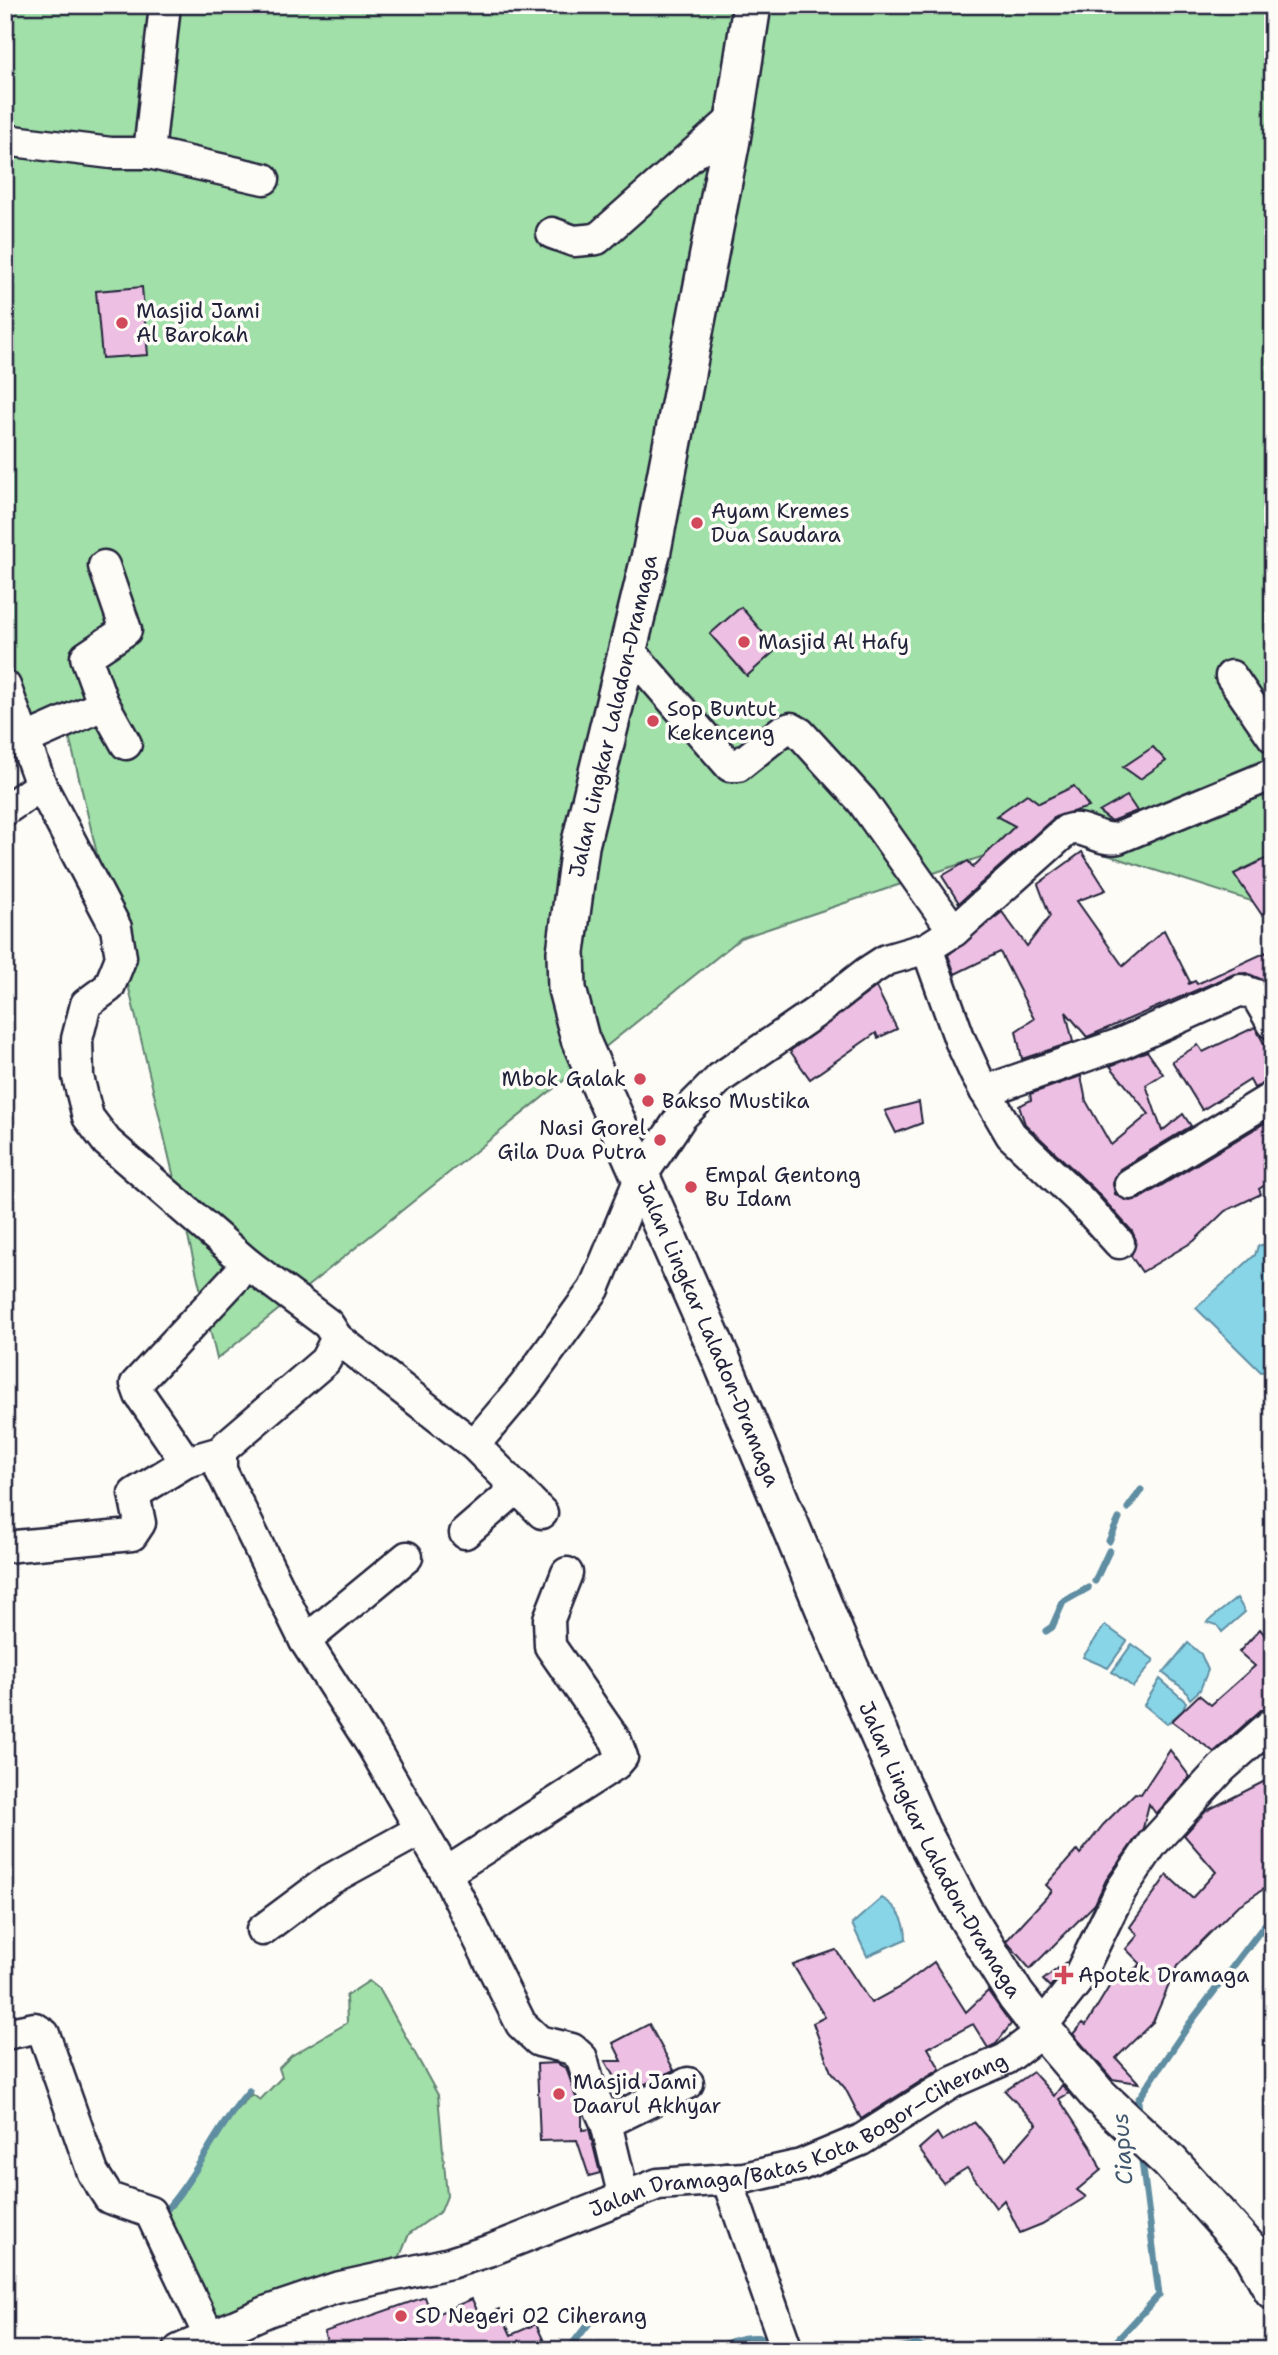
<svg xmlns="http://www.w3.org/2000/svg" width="1278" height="2355" font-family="'Shantell Sans',sans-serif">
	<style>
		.green { fill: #a1e0a8; stroke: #628172; stroke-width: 2 }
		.water { fill: #88d5e7; stroke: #5f8da2; stroke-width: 2 }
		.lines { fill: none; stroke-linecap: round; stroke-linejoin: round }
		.stream { stroke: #5f8da2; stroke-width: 7 }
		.building { fill: #edbfe3; stroke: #22223b; stroke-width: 2 }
		.minor-casing { stroke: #22223b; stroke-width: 35 }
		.major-casing { stroke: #22223b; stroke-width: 42 }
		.minor { stroke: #fdfcf7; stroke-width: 30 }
		.major { stroke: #fdfcf7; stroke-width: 37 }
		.poi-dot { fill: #d1495b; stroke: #fdfcf7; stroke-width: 2.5 }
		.labels { text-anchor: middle; stroke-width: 7; stroke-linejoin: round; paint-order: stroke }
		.poi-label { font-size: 21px; fill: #22223b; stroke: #fdfcf7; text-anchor: start }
		.street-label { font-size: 21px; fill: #22223b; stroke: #fdfcf7 }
		.water-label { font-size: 23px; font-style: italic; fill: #41586f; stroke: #fdfcf7 }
	</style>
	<rect width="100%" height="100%" fill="#fdfcf7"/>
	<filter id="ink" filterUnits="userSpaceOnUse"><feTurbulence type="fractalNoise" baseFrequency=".0143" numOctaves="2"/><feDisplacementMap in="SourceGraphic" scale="14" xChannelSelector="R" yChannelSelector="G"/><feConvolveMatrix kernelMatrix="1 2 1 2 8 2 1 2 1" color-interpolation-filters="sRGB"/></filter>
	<g filter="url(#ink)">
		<!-- green -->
		<g class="green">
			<path d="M5 5H1273V908L1016 826 984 856 741 938 217 1359 69 736 5 748Z"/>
			<path d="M369 1981 380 1990 438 2095 447 2196 441 2211 409 2234 394 2271 208 2323 160 2219C173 2209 179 2197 187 2184 206 2153 226 2119 252 2094L260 2100 282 2077 279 2068 291 2056 347 2023 346 1996Z"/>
		</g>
		<!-- water -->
		<g class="water">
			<path d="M1273 1242V1370L1261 1372 1196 1308 1255 1255 1258 1246Z"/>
			<path d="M1237 1598 1245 1612 1222 1632 1217 1625 1207 1622Z"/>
			<path d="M1105 1625 1127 1641 1108 1668 1083 1657Z"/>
			<path d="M1188 1643 1201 1654 1208 1670 1200 1690 1190 1699 1185 1690 1163 1673Z"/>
			<path d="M1132 1644 1154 1660 1133 1687 1112 1672Z"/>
			<path d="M1160 1679 1186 1702 1183 1710 1167 1724 1144 1705Z"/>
			<path d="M882 1898C898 1907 906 1920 906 1939L867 1956 852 1924Z"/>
		</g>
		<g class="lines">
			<!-- stream -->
			<g class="stream">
				<path d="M1128 1508 1141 1490"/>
				<path d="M1109 1541 1119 1519"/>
				<path d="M1095 1581 1109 1551"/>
				<path d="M1046 1631 1052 1627 1063 1602 1088 1588"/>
				<path d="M1139 2117 1138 2100 1190 2023 1273 1914"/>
				<path d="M166 2210C198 2174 217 2127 249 2091"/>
				<path d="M794 2342 848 2350"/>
				<path d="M568 2350 589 2323"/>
				<path d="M716 2350C736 2336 752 2336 775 2339"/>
				<path d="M887 2350 917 2345 930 2350"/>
				<path d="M1095 2350 1112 2346 1159 2295 1141 2153"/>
			</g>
		</g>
		<!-- building -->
		<g class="building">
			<path d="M142 287 148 355 102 358 96 291Z"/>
			<path d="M741 607 777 649 747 676 710 634Z"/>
			<path d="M1153 747 1166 761 1140 779 1123 767Z"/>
			<path d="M1074 786 1089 807 1055 817 959 903 942 876 968 861 973 867 1015 826 996 816 1027 794 1039 803Z"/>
			<path d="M1127 796 1137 811 1111 821 1099 812Z"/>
			<path d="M1082 852 1106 890 1077 901 1123 966 1164 930 1190 982 1188 984 1195 981 1197 984 1273 949V980L1267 982 1247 973 1234 974 1087 1037 1066 1012 1073 1042 1022 1059 1016 1031 1034 1019 1000 952 955 974 948 955 1002 912 1027 946 1050 916 1038 884Z"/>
			<path d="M1273 855V905L1262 915 1234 874Z"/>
			<path d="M876 987 897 1029 878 1038 876 1033 810 1079 790 1051Z"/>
			<path d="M1255 1027 1273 1060V1080L1254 1088 1250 1080 1202 1110 1172 1061 1198 1045 1203 1052Z"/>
			<path d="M1147 1051 1163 1074 1146 1085 1162 1131 1183 1114 1191 1126 1120 1169 1113 1184 1115 1194 1130 1201 1139 1199 1273 1118V1180L1259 1189 1261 1194 1225 1211 1194 1241 1142 1272 1131 1256 1136 1240 1132 1231 1094 1189 1025 1124 1019 1106 1031 1100 1030 1094 1081 1076 1086 1101 1111 1145 1149 1114 1110 1066Z"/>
			<path d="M919 1102 922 1123 896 1133 885 1111Z"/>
			<path d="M1260 1629 1273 1645V1706L1261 1710 1214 1752 1172 1721 1199 1695 1211 1705 1255 1666 1239 1652Z"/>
			<path d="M1170 1750 1190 1777 1156 1814 1149 1804 1143 1828 1106 1880 1095 1904 1030 1969 1006 1941 1052 1891 1046 1885 1077 1850 1080 1854 1103 1825 1135 1793 1141 1794Z"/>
			<path d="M1273 1777V1883L1236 1907 1177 1966 1153 2022 1116 2058 1139 2083 1112 2079 1073 2034 1082 2023 1086 2025 1109 1987 1141 1964 1126 1949 1138 1935 1130 1927 1167 1875 1192 1898 1216 1872 1184 1835 1206 1811Z"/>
			<path d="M836 1950 871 2003 902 1986 934 1962 966 2012 988 1991 1011 2024 996 2044 988 2048 973 2024 928 2048 940 2069 861 2119 845 2088 831 2072 813 2023 825 2017 793 1965Z"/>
			<path d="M1066 1962 1060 1975 1050 1987 1043 1980Z"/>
			<path d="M649 2024 674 2070 637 2088 632 2079 619 2086 605 2061H622L613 2043Z"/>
			<path d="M556 2063 566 2068 582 2112V2130L589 2129 600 2173 589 2176 577 2140 540 2141 537 2064Z"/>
			<path d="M1033 2072 1054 2096 1062 2085 1069 2093 1059 2099 1092 2149 1101 2170 1077 2190 1086 2197 1042 2224 1020 2233 1004 2200 996 2208 967 2168 943 2183 919 2149 937 2133 942 2141 975 2122 1006 2159 1037 2124 1005 2091Z"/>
			<path d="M425 2297 432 2316 472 2299 480 2317 499 2309 511 2335 536 2324 548 2350H410L407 2341 380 2350H330L324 2332Z"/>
		</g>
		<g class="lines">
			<defs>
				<g id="minor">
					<path d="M5 140 111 153H149L165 5"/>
					<path d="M149 153 264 179"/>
					<path d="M552 233 574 241 597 239 735 117"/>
					<path d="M628 649 730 766H738L782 731 791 728 800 733 862 801 954 931 927 948"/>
					<path d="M1231 676 1273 737"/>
					<path d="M5 686 41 785 116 928 121 957 118 965 109 987 86 1004 77 1039 78 1077 88 1117 107 1142 248 1264 328 1324 337 1338 325 1361 227 1445 221 1452V1470L305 1641 373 1747 446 1873 521 2024 539 2041 572 2049 582 2058 590 2088 606 2123 624 2198"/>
					<path d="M102 701 126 744"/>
					<path d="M24 740 94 709 102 701 86 657 126 630 104 566"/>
					<path d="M5 810 41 785"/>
					<path d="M954 931 1067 830C1085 824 1098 842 1118 838L1273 774"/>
					<path d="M985 1091 1120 1044 1241 990 1256 995 1273 1024"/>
					<path d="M1130 1184 1273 1097"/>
					<path d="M337 1338 474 1445 542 1513"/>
					<path d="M474 1445 524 1386 594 1289 640 1178 681 1117 720 1078 816 1012 866 973 886 960 927 948 960 1040 976 1075 1011 1135 1082 1202 1119 1243"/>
					<path d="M186 1462 140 1395 136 1384 248 1264"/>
					<path d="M465 1533 517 1488"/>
					<path d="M5 1547 132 1535 140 1523 134 1494 186 1462 221 1452"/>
					<path d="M305 1641 407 1557"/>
					<path d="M446 1873 616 1764 622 1757 616 1741 550 1646 549 1619 567 1573"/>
					<path d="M262 1930 329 1880 420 1830"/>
					<path d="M5 2034 35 2028 44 2034 93 2173 109 2198 150 2212 216 2350"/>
					<path d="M606 2123 688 2083"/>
					<path d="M727 2179 787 2350"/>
					<path id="s1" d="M179 2350 268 2311 336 2288 450 2263 491 2250 658 2184 744 2178 801 2165 861 2140 953 2082 1006 2059 1031 2040 1075 1984 1121 1890 1152 1844 1222 1768 1273 1723"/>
				</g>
				<g id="major">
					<path id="s2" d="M752 5 731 140 652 550 580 846 566 952 567 989 580 1039 722 1361 840 1646 921 1830 964 1912 1016 1996 1041 2028 1098 2095 1170 2162 1253 2254 1273 2290"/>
				</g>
			</defs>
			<!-- minor casing -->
			<use href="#minor" class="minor-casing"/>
			<!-- major casing -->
			<use href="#major" class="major-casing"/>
			<!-- minor -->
			<use href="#minor" class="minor"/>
			<!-- major -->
			<use href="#major" class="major"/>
		</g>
	</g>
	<!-- markers -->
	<g class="poi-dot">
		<circle cx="122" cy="323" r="7"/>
		<circle cx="697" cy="523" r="7"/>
		<circle cx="744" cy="642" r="7"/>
		<circle cx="653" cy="721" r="7"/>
		<circle cx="640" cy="1079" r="7"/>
		<circle cx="648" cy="1101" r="7"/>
		<circle cx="660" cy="1140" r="7"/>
		<circle cx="691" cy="1187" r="7"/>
		<path d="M1060.5 1964.5h7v7h7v7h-7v7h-7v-7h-7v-7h7z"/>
		<circle cx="559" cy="2094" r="7"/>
		<circle cx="401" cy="2316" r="7"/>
	</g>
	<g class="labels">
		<!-- poi labels -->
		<g class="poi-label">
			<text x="136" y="318">Masjid Jami<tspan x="136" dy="24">Al Barokah</tspan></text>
			<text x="711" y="518">Ayam Kremes<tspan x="711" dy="24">Dua Saudara</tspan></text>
			<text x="758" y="649">Masjid Al Hafy</text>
			<text x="667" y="716">Sop Buntut<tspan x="667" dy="24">Kekenceng</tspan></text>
			<text x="626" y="1086" text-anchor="end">Mbok Galak</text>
			<text x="662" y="1108">Bakso Mustika</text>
			<text x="646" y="1135" text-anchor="end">Nasi Gorel<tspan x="646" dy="24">Gila Dua Putra</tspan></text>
			<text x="705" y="1182">Empal Gentong<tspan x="705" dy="24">Bu Idam</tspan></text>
			<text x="1078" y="1982">Apotek Dramaga</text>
			<text x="573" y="2089">Masjid Jami<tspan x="573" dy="24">Daarul Akhyar</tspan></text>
			<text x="415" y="2323">SD Negeri 02 Ciherang</text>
		</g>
		<!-- street labels -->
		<g class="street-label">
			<text transform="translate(613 716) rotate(-77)" y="7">Jalan Lingkar Laladon-Dramaga</text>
			<text dy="7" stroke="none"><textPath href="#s2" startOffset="1376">Jalan Lingkar Laladon-Dramaga</textPath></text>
			<text dy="7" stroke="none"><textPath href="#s2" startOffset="1942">Jalan Lingkar Laladon-Dramaga</textPath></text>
			<text dy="7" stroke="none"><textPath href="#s1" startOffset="660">Jalan Dramaga/Batas Kota Bogor–Ciherang</textPath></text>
		</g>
		<!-- water labels -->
		<g class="water-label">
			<text transform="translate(1122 2149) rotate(-94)" y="8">Ciapus</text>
		</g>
	</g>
	<!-- margin -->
	<rect width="1278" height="2355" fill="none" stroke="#fdfcf7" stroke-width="28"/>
	<rect x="14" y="14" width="1250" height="2327" fill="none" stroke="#22223b" stroke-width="2.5" filter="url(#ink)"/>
</svg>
